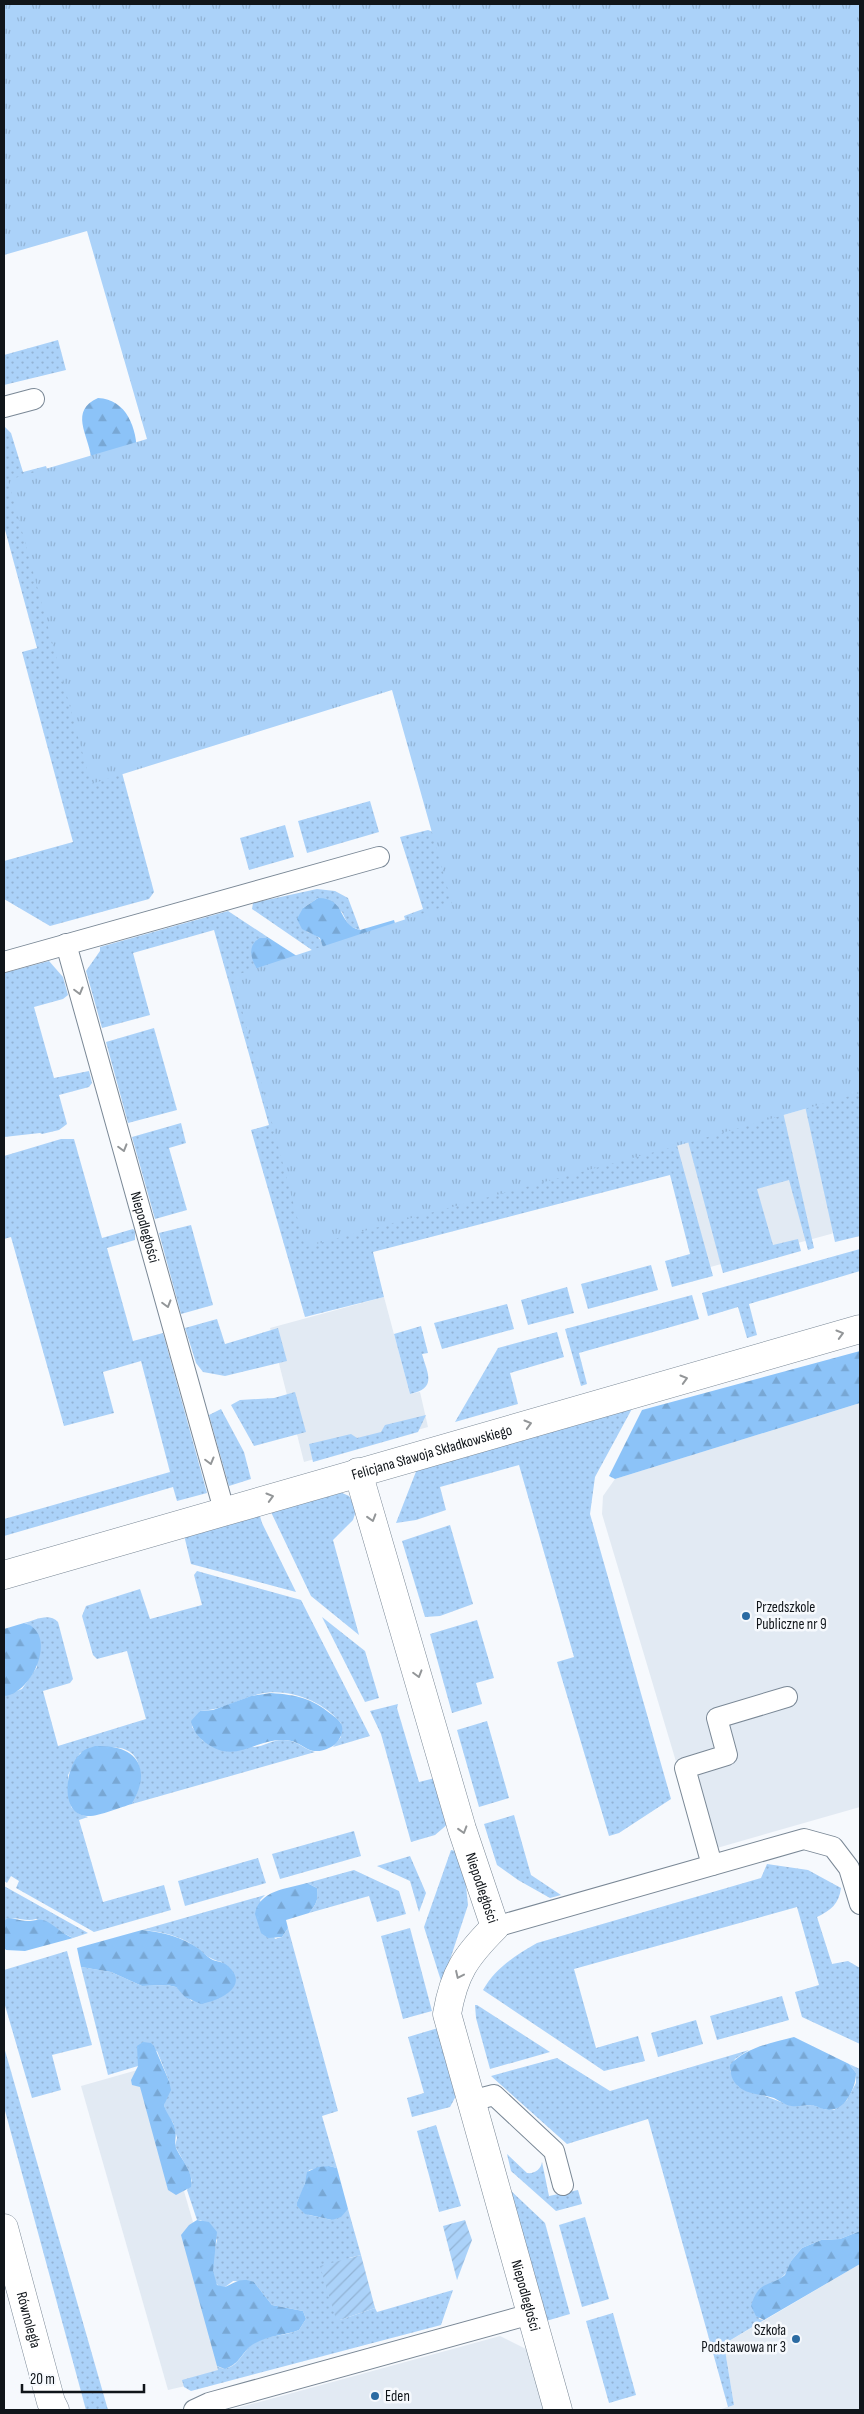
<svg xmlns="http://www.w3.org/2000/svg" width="864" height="2414" font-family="'Sofia Sans Condensed',sans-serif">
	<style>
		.built { fill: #e2eaf3 }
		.grass { fill: url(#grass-dots) }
		.forest { fill: url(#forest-firs) }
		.park { fill: url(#park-tufts) }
		.garden { fill: url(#garden-furrows) }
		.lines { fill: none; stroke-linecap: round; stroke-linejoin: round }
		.lane-casing { stroke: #7a8896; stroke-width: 22 }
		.street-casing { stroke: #7a8896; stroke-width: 29 }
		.lane { stroke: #fff; stroke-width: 20 }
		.street { stroke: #fff; stroke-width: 28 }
		.oneway { stroke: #939698 }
		.poi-dot { fill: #2c6ba2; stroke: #f6f9fd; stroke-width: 2 }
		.labels { text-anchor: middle; stroke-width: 5; stroke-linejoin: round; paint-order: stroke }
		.street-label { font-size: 15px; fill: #10151a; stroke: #f6f9fd }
		.poi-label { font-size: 15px; fill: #10151a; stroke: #f6f9fd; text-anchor: start }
	</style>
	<defs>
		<pattern id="grass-dots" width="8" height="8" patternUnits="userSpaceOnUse" patternTransform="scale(1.25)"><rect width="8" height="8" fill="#abd2f9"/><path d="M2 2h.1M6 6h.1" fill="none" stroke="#92b3d5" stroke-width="1.8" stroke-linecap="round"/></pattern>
		<pattern id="forest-firs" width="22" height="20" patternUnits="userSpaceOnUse" patternTransform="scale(1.25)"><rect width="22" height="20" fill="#8cc3f8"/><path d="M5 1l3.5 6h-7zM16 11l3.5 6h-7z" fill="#78a7d4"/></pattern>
		<pattern id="park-tufts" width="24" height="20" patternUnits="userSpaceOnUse" patternTransform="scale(1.25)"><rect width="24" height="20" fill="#abd2f9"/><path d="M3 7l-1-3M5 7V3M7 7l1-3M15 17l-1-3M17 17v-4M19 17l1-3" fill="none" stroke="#92b3d5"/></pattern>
		<pattern id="garden-furrows" width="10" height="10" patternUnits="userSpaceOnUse" patternTransform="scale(1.25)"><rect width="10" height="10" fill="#abd2f9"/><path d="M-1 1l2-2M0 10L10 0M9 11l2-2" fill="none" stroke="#92b3d5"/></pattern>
	</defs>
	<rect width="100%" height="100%" fill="#f6f9fd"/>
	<!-- built -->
	<g class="built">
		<path d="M860 1093V1226L703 1269 673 1147Z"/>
		<path d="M384 1297 410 1394 420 1392 428 1427 304 1462 270 1328Z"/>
		<path d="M860 1403V1807L703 1852 602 1514 603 1496 615 1479Z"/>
		<path d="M148 2067 237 2374 168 2390 81 2086Z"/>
		<path d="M860 2264V2410H718L734 2405 724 2344Z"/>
		<path d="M500 2336 528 2350 545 2410H230Z"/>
	</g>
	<!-- grass -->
	<g class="grass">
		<path d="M58 340 66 370 4 385V355Z"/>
		<path d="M4 426 11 433 23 472 46 466 95 634 88 646 154 892 149 899 50 926 4 899V861L73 842 22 652 37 648 4 526Z"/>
		<path d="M370 801 379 832 307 853 298 821Z"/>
		<path d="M285 825 294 857 249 870 240 838Z"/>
		<path d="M428 830 437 833 767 1042 814 1248 808 1250 789 1180 757 1189 773 1245 798 1239 801 1251 723 1273 685 1130 425 982 404 916 423 909 400 837Z"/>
		<path d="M860 833V1236L835 1242 805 1106Z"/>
		<path d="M317 889 335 891 348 898 360 930 349 926 342 912 318 898 303 908 307 932C317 935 321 937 323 948L395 1007 252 909 253 903Z"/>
		<path d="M228 911 269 938 256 940 675 1138 713 1276 672 1287 665 1261 690 1254 670 1175 373 1252 384 1297 305 1317 251 1130 269 1125 214 930 133 953 150 1015 102 1028 86 971 100 951V947Z"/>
		<path d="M49 961 63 977 68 995 63 999 34 1007 54 1078 89 1071 92 1083 89 1087 59 1095 67 1124 59 1130 42 1134 40 1133 4 1137V973Z"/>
		<path d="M154 1028 177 1110 128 1123 106 1042Z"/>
		<path d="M181 1123 186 1143 169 1148 187 1210 155 1219 132 1137Z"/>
		<path d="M61 1139H74L102 1238 133 1229 135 1231V1240L107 1248 133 1341 163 1333 207 1493 177 1501 173 1487 4 1536V1519L170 1472 141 1361 103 1372 114 1413 64 1426 11 1237 4 1239V1156Z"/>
		<path d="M191 1225 213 1305 181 1314 159 1233Z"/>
		<path d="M860 1249V1271L749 1304 757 1335 747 1338 738 1307 708 1316 702 1293Z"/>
		<path d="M651 1265 658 1290 588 1309 581 1284Z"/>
		<path d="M567 1287 574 1313 528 1325 521 1300Z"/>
		<path d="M692 1295 699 1319 579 1353 587 1384 581 1386 565 1329Z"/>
		<path d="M507 1304 514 1329 442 1349 434 1323Z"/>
		<path d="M217 1319 225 1344 278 1328 287 1361 225 1376 203 1372 196 1363 185 1328Z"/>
		<path d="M421 1326 428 1353 422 1354C428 1375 437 1388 410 1394L394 1334Z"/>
		<path d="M557 1332 564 1357 510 1373 518 1404 455 1422 498 1348Z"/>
		<path d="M295 1392 306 1432 254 1446 231 1405 240 1400 274 1398Z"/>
		<path d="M634 1405 595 1477 590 1514 671 1799 619 1833 609 1836 557 1662 574 1657 519 1465 440 1487 446 1510 416 1520 396 1523 417 1469Z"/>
		<path d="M221 1409 244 1452 251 1479 229 1486 209 1415Z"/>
		<path d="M426 1415 418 1432 313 1462 309 1444 351 1434 357 1438 381 1432 385 1425Z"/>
		<path d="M340 1492 349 1496 357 1508 353 1520 333 1540 359 1635 311 1596 270 1510Z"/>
		<path d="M259 1513 262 1523 296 1592 191 1564 184 1535Z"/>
		<path d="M450 1525 473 1604 440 1616 425 1617 402 1541Z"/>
		<path d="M197 1571 301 1600 370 1736 333 1747 341 1737V1723C323 1701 288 1687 259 1694 236 1700 226 1709 200 1711L192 1727 203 1741C219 1743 237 1747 253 1747 266 1747 274 1737 291 1741 299 1743 306 1750 315 1752L132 1804C142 1787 147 1753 120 1748 109 1745 92 1751 80 1753L68 1775 71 1807 79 1814 88 1817 79 1820 103 1902 164 1885 171 1910 94 1932 16 1888 19 1881 11 1876 7 1883 4 1881V1696L22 1689 37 1667 28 1624 24 1623C35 1620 49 1612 58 1622L73 1679 70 1683 43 1691 58 1746 146 1719 127 1651 97 1659 93 1655 82 1616 86 1606 140 1589 150 1619 202 1605 194 1575Z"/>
		<path d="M322 1617 365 1651 379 1698 365 1702Z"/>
		<path d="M477 1620 494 1678 476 1683 482 1704 452 1713 430 1634Z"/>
		<path d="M398 1704 397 1708 419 1782 435 1778 449 1823 435 1835 411 1842 381 1734 370 1711Z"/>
		<path d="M487 1721 509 1798 479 1807 457 1730Z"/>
		<path d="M514 1815 531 1875 561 1895 550 1898 518 1880 497 1865 484 1824Z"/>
		<path d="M354 1831 361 1856 280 1879 272 1854Z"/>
		<path d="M451 1850 456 1851 465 1876 468 1905 442 1984 424 1927Z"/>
		<path d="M410 1856 426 1893 419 1912 410 1881 377 1866Z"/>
		<path d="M258 1858 266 1883 185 1906 178 1881Z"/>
		<path d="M767 1864 808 1870 841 1888C839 1904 831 1910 817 1917L832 1964 848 1961 860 1968V2044L802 2017 795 1992 819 1985 797 1907 574 1969 596 2048 638 2036 645 2061 604 2071 483 1990C496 1967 515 1956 537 1943L761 1878Z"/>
		<path d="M354 1870 399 1891 406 1914 377 1922 369 1896 309 1913C316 1905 319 1899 317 1888L307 1883Z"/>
		<path d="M4 1886 88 1933 73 1938 36 1919C24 1923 15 1914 4 1921Z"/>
		<path d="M265 1895 260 1900 275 1939 282 1937 288 1928 338 2111 322 2116 337 2168 329 2166 309 2170 303 2189 297 2202 309 2215 332 2220 348 2209 361 2255 349 2258 340 2320 375 2308 377 2312 453 2290 441 2325 191 2391 184 2387 182 2380 218 2370 217 2366C232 2376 242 2354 250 2346 264 2334 284 2337 299 2330L306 2319 303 2311 272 2305 254 2282 233 2281 225 2287H220C207 2278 214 2253 217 2240L201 2220H197L187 2190 192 2181 188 2169 175 2146 177 2138 173 2122 167 2116 164 2105 169 2081 157 2051 138 2062V2066L108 2075 81 1967 111 1972 142 1986 167 1985 176 1987 192 2001 222 1962C208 1960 200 1949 188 1942 173 1934 158 1931 142 1930Z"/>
		<path d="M410 1928 432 2011 403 2019 381 1936Z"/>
		<path d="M67 1951 92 2045 52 2055 61 2090 32 2098 4 2002V1970Z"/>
		<path d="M782 1996 789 2020 717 2040 710 2016Z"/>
		<path d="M475 2005H477L550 2052 490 2069 476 2018Z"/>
		<path d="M696 2020 703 2044 658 2057 651 2033Z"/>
		<path d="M438 2028 457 2094 450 2107 412 2117 407 2098 424 2093 408 2037Z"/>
		<path d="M4 2047 108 2410H86L4 2107Z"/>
		<path d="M749 2050 735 2059 730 2071 738 2086 792 2106 812 2105 827 2110H834L847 2100 856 2083V2073L849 2064 860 2069V2231L840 2239 821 2240 802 2248 791 2261 789 2270 780 2279 759 2319 764 2320 724 2344 734 2405 728 2407 648 2119 567 2144 491 2076 557 2058 610 2091Z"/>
		<path d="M436 2125 461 2206 439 2212 417 2131Z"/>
		<path d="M507 2154 527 2173C535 2174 541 2169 542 2162L549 2196 578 2190 582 2204 556 2211 511 2171Z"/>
		<path d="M508 2188 545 2223 570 2314 546 2321Z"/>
		<path d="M585 2217 609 2299 582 2307 559 2225Z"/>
		<path d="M613 2313 636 2395 609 2403 586 2321Z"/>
	</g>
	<!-- forest -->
	<g class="forest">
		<path d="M98 398C127 399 137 429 137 454L91 457C88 434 69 411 98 398Z"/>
		<path d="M318 898C347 898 337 925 360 930L394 920 399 937 323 948 320 938 302 929 297 919 303 908Z"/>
		<path d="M260 938H269L334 980 260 973C252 963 245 946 260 938Z"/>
		<path d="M860 1351V1403L615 1479 609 1476 642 1410Z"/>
		<path d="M24 1623C59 1632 33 1694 4 1696V1629Z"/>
		<path d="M271 1693C297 1695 311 1698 331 1714 338 1719 344 1724 342 1732 341 1738 336 1745 331 1747 307 1759 305 1741 285 1740 255 1738 236 1765 206 1743 198 1737 193 1731 191 1721L200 1711 213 1710 251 1696Z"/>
		<path d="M95 1746C136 1744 153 1767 132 1804 121 1807 98 1817 87 1816 59 1815 65 1766 81 1753 84 1749 90 1748 95 1746Z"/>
		<path d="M307 1883 317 1888C319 1899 316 1905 309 1913L286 1920 288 1928 282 1937 268 1938 261 1933 255 1914C259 1890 287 1889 307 1883Z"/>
		<path d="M8 1918C15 1918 20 1921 27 1921 34 1921 39 1918 46 1921 56 1926 62 1934 73 1938L25 1951 6 1950 4 1948V1921Z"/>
		<path d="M142 1930C163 1932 182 1937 199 1949 203 1952 206 1956 211 1959 216 1962 223 1961 228 1966 251 1987 218 2001 201 2004L185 1997 176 1987 167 1985 142 1986 111 1972 81 1967 77 1948Z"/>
		<path d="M794 2037 849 2064 856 2073C856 2087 846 2110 829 2110 823 2110 817 2106 811 2105 804 2105 798 2107 791 2106 785 2105 780 2101 774 2098 763 2094 747 2095 738 2086 732 2081 730 2073 730 2065 746 2047 772 2043 794 2037Z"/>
		<path d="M143 2042 151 2043 154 2046 169 2081 171 2090 164 2105C167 2116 173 2119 175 2129 177 2135 174 2142 176 2148 182 2161 194 2172 191 2187L176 2195 168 2190 140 2087 132 2085 131 2080 138 2066 137 2046Z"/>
		<path d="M329 2166 337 2168 348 2209 341 2217 332 2220 305 2214 297 2206V2202L305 2183 307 2172 318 2167Z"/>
		<path d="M197 2220 209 2222 217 2232 213 2271 217 2285 225 2287C236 2282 241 2277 254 2282L272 2305 303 2311 306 2319 299 2330C284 2336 267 2335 252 2345 241 2353 241 2363 225 2369L217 2366 181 2235 189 2225Z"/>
		<path d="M860 2231V2264L764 2320 756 2316 751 2306C759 2279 769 2288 785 2275L791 2261 802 2248 821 2240 840 2239Z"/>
	</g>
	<!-- park -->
	<path class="park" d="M4 4H860V1093L673 1147 305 1247 233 976 452 904 392 690 91 784 8 480 147 439 87 231 4 255Z"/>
	<!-- garden -->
	<g class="garden">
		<path d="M465 2220 472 2240 457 2280 443 2226Z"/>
		<path d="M361 2255 375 2308 340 2320 336 2319 320 2266Z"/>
	</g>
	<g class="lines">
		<defs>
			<g id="lane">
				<path d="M4 407 34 399"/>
				<path id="s1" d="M66 944 224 1510"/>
				<path d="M4 962 379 857"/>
				<path d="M712 1865 685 1768 727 1755 717 1718 787 1697"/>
				<path d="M495 1927 804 1839 833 1847 849 1868 860 1904"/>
				<path d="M471 2101 494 2095 554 2151 563 2185"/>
				<path d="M194 2410 209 2403 531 2314"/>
			</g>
			<g id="street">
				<path id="s2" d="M358 1472 462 1829 495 1927C466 1956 454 1973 447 2014L558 2410"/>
				<path id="s3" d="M4 1575 860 1329"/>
				<path id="s4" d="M4 2228 51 2402 55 2410"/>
			</g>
		</defs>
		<!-- lane casing -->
		<use href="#lane" class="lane-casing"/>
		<!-- street casing -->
		<use href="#street" class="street-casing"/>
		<!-- lane -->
		<use href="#lane" class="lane"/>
		<!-- street -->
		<use href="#street" class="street"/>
	</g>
	<!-- one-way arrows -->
	<defs><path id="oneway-chevron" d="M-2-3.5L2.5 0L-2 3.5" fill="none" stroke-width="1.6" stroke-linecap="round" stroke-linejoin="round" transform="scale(1.25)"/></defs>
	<g class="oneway">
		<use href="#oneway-chevron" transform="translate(79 991) rotate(75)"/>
		<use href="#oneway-chevron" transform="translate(123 1148) rotate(74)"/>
		<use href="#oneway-chevron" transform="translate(167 1304) rotate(74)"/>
		<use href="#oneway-chevron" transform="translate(840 1334) rotate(-16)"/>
		<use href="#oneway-chevron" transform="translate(684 1379) rotate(-16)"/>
		<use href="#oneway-chevron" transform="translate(528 1424) rotate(-16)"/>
		<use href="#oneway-chevron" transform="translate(210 1461) rotate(75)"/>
		<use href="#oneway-chevron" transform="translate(270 1497) rotate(-16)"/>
		<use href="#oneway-chevron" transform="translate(372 1518) rotate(73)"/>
		<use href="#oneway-chevron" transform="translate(418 1674) rotate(74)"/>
		<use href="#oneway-chevron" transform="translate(463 1830) rotate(73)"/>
		<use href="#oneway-chevron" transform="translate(459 1975) rotate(115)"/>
	</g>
	<!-- markers -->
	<g class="poi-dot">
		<circle cx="746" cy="1616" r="5"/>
		<circle cx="796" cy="2339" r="5"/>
		<circle cx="375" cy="2396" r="5"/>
	</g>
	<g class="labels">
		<!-- street labels -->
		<g class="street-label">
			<text dy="5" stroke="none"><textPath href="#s1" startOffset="294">Niepodległości</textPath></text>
			<text dy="5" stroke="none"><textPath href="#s3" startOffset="445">Felicjana Sławoja Składkowskiego</textPath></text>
			<text dy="5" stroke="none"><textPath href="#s2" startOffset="434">Niepodległości</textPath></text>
			<text dy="5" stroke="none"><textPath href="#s2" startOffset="869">Niepodległości</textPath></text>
			<text dy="5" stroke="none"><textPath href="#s4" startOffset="95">Równoległa</textPath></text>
		</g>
		<!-- poi labels -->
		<g class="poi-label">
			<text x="756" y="1612">Przedszkole<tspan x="756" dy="17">Publiczne nr 9</tspan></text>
			<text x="786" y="2335" text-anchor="end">Szkoła<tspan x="786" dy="17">Podstawowa nr 3</tspan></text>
			<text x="385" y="2401">Eden</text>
		</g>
	</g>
	<!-- border -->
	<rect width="864" height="2414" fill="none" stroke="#10151a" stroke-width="10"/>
	<!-- scale -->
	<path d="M22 2384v8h122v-8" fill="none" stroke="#10151a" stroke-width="2.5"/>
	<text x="30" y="2384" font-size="15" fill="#10151a" stroke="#f6f9fd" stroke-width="4" paint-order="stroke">20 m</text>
</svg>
